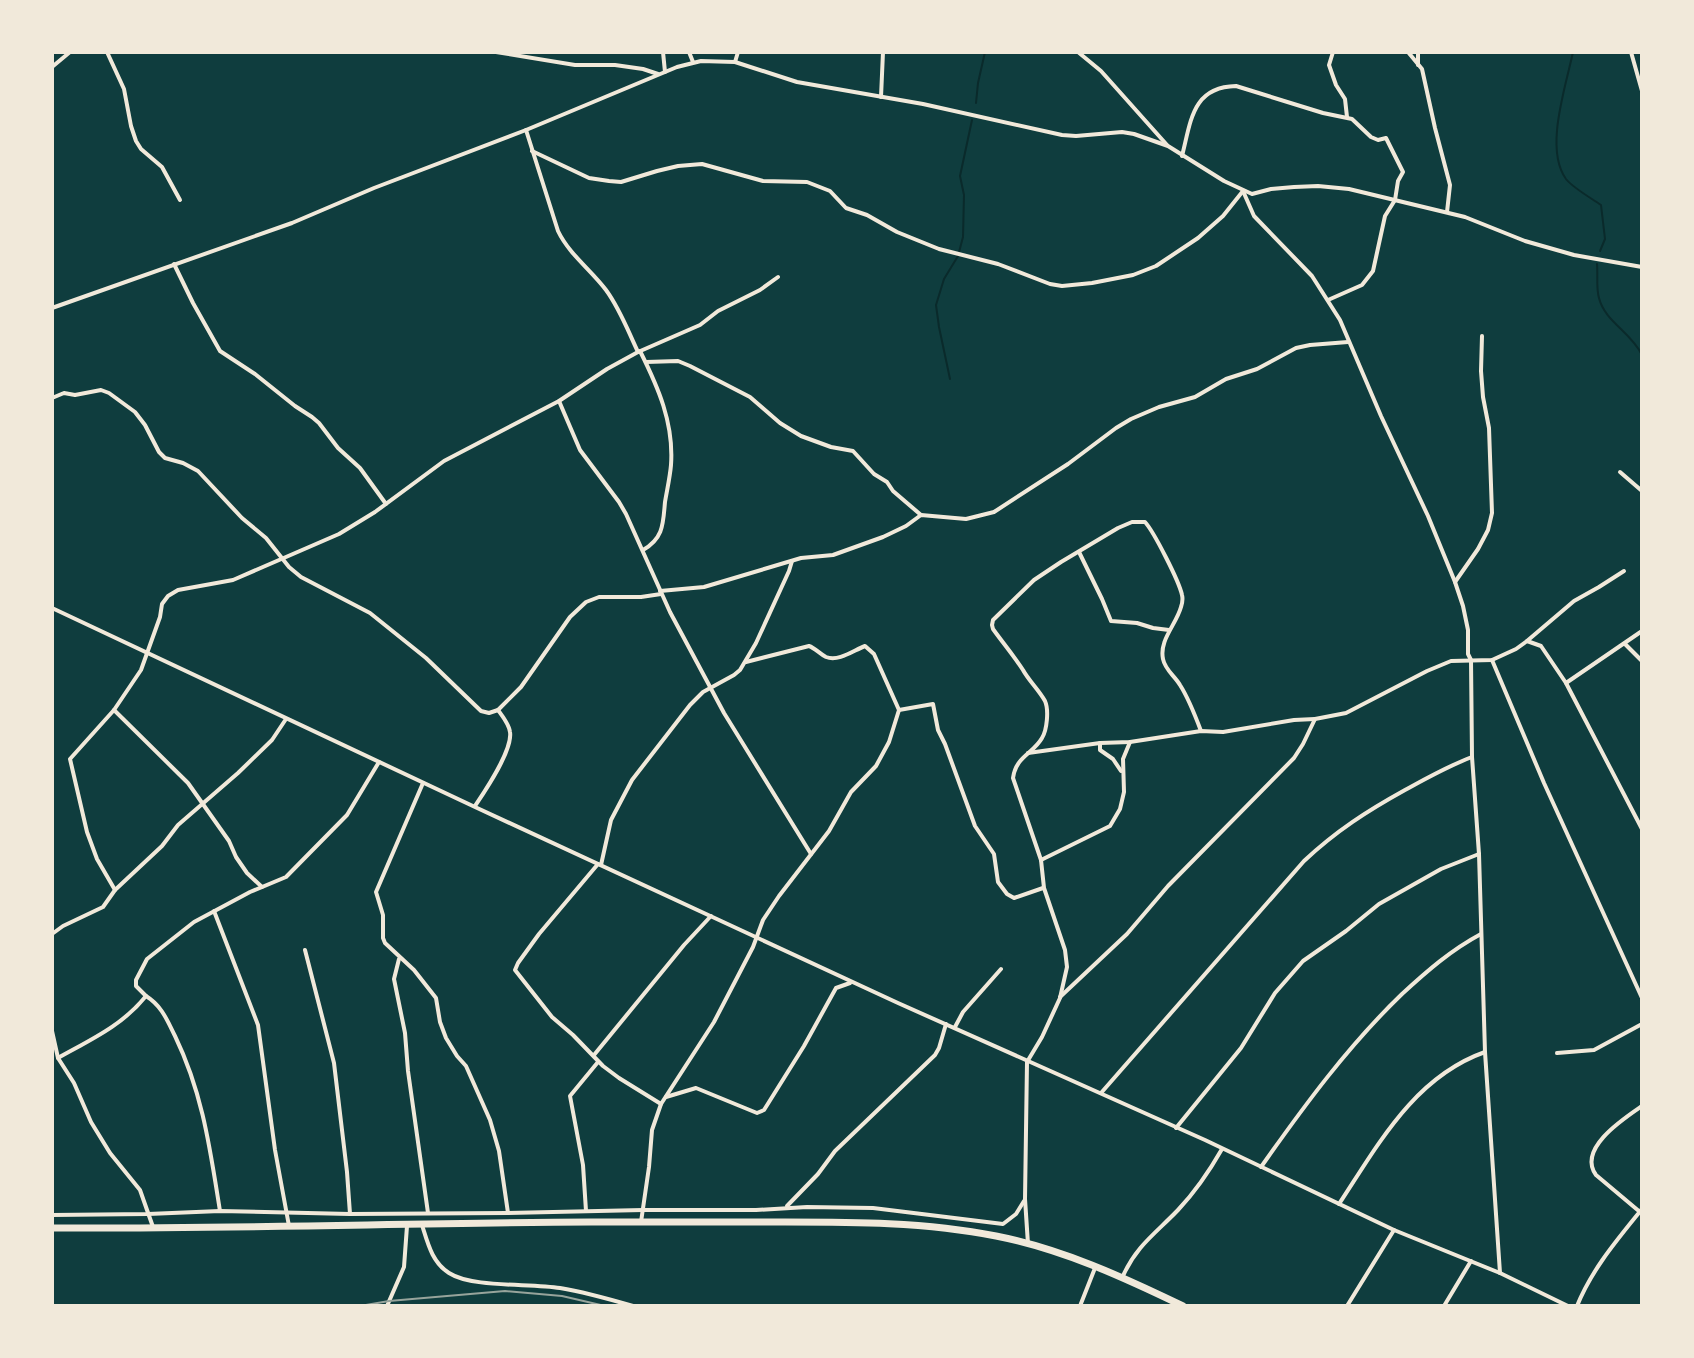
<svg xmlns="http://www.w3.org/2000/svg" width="1694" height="1358" font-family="Jost,sans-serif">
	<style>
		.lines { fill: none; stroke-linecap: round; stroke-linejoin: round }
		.stream { stroke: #0a2a2b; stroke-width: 2 }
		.minor { stroke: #f1e9da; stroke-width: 4 }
		.primary { stroke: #f1e9da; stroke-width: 7 }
		.rail { stroke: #97a49c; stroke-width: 2 }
	</style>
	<rect width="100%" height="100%" fill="#0f3d3e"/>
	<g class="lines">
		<!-- stream -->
		<g class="stream">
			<path d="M1573 52C1566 86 1544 149 1566 179 1573 188 1591 198 1601 205L1605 239 1600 251"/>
			<path d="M976 103 978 83 985 52"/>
			<path d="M1597 264C1598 275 1596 288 1599 298 1605 322 1631 332 1642 355"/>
			<path d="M950 379 939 327 936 305 944 279 958 256 963 237 964 195 960 176 972 120"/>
		</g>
		<!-- minor -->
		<g class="minor">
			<path d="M107 52 124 89 131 126 136 141 141 149 162 167 180 200"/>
			<path d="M384 52H496L575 65H615L643 69 658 74"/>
			<path d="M663 52 665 72"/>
			<path d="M689 52 693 62"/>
			<path d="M1078 52 1101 71 1167 145"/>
			<path d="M1333 52 1329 65 1336 85 1345 99 1347 117"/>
			<path d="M1408 52 1422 69 1435 128 1450 185 1447 212"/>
			<path d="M1418 52V65"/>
			<path d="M1631 52 1642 91"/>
			<path d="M735 62 738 52"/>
			<path d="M52 67 70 52"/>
			<path d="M881 97 883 52"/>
			<path d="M526 130 558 231C569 254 591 270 606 290 620 309 628 331 638 352"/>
			<path d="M532 151 589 178 609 181 621 182 657 171 678 166 702 164 763 181 807 182 830 191 846 208 867 215 897 232 939 249 998 264 1050 284 1062 286 1092 283 1133 275 1156 266 1198 238 1223 216 1243 191"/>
			<path d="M1182 156C1191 121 1192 87 1236 86L1323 113 1352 119 1371 137 1378 140 1386 138 1403 172 1398 181 1395 200 1385 216 1373 271 1362 285 1328 300"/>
			<path d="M1243 191 1254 216 1312 276 1340 320 1381 416 1428 516 1455 582 1463 606 1468 630V654L1471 660 1472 757 1479 854 1485 1052 1500 1273"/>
			<path d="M174 264 193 303 220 351 255 374 295 406 312 417 319 423 338 448 360 468 386 504"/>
			<path d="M52 308 292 223 374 188 526 130 677 67 701 61 735 62 797 82 923 104 1062 135 1076 136 1122 132 1134 134 1168 146 1224 181 1252 194 1271 189 1294 187 1318 186 1349 189 1465 217 1525 241 1574 255 1642 267"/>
			<path d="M640 351C658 387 674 423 671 465 670 477 667 490 665 502 663 523 664 538 643 550"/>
			<path d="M646 362 678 361 690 366 750 397 780 423 801 436 831 447 853 451 874 474 887 482 893 491 921 515"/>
			<path d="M52 398 64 393 75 395 101 390 109 393 135 412 145 425 159 452 165 458 183 463 198 471 242 518 266 538 289 567 301 577 370 613 426 658 481 711 489 713 498 710"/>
			<path d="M559 401 580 450 619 502 626 514 670 612 724 713 811 854"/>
			<path d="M1620 472 1642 491"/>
			<path d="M1079 552 1102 599 1111 621 1137 623 1153 628 1169 630"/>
			<path d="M1455 582 1478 549 1488 530 1492 513 1489 428 1483 397 1481 371 1482 336"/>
			<path d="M660 591 704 587 801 558 833 555 883 537 906 526 921 515 966 519 994 512 1068 464 1116 428 1131 419 1159 407 1195 397 1226 379 1257 369 1296 348 1310 345 1348 342"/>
			<path d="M52 608 475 807 898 1003 1205 1140 1394 1230 1500 1273 1568 1306"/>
			<path d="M1527 641 1574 601 1599 587 1624 571"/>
			<path d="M1625 644 1642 661"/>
			<path d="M1492 660 1544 783 1642 998"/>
			<path d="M1566 683 1642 829"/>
			<path d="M114 710 188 783 229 841 236 857 247 873 262 887"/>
			<path d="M899 710 933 704 938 730 945 744 975 826 994 854 998 882 1007 894 1014 898 1043 888"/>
			<path d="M1100 743V750L1113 759 1121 771"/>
			<path d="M1028 753 1100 743 1130 742 1201 731 1223 732 1294 720 1315 719"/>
			<path d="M423 783 376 892 383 915V938L385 943 414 970 436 998 440 1022 446 1038 457 1056 466 1066 490 1120 499 1151 508 1213"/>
			<path d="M475 806C485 791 513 750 510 732 509 724 503 717 498 710L521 687 570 617 586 602 599 597H641L661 594"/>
			<path d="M1041 860 1110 826 1120 809 1124 792 1123 759 1130 742"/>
			<path d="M598 864 539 934 518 963 515 970 552 1017 573 1035 603 1066 619 1078 661 1104"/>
			<path d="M601 865 611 820 632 780 690 705 703 692 734 675 740 670 756 643 789 571 792 561"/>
			<path d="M115 890 97 859 87 832 70 759 114 710 141 670 160 617 162 604 168 596 178 590 233 580 339 534 375 512 444 461 559 401 607 369 638 352 700 325 718 311 760 290 778 277"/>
			<path d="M214 911 258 1025 275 1150 289 1226"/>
			<path d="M52 934 63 926 103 907 115 890 162 846 178 825 238 773 272 740 286 719"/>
			<path d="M305 950 334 1063 347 1172 350 1214"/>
			<path d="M399 959 394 979 405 1033 408 1071 428 1213"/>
			<path d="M146 996 136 986V980L147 959 194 922 250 892 286 877 347 815 379 762"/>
			<path d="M1060 997 1127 934 1168 886 1294 758 1303 744 1315 719 1346 713 1427 671 1451 661 1492 660 1516 649 1527 641 1541 646 1566 683 1642 631"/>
			<path d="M955 1027 963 1012 1001 969"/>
			<path d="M52 1031 58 1058 74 1083 91 1122 110 1153 140 1190 153 1227"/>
			<path d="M1557 1053 1594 1050 1642 1024"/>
			<path d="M594 1055 684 945 711 916"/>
			<path d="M58 1058C90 1040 122 1026 146 996 162 1006 167 1020 175 1036 203 1094 210 1149 220 1211"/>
			<path d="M1101 1093 1304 861C1336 831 1367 811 1405 790 1427 778 1448 766 1472 757"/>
			<path d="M666 1097 696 1088 757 1113 764 1110 804 1046 836 988 850 983"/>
			<path d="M1176 1128 1241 1048 1275 993 1303 961 1346 931 1379 904 1441 869 1479 854"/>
			<path d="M1261 1167C1304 1106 1348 1046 1402 994 1427 971 1451 950 1481 934"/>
			<path d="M1339 1204C1378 1145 1414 1077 1485 1052"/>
			<path d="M787 1206 818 1174 835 1151 935 1055 939 1048 946 1024"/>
			<path d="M586 1211 583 1165 570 1096 598 1062"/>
			<path d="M1640 1212 1596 1175C1577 1149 1623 1119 1642 1106"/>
			<path d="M52 1215 148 1214 220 1211 350 1214 508 1213 643 1210H756L807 1207 873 1208 1003 1224 1016 1214 1024 1201"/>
			<path d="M641 1222 649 1167 652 1130 661 1104 714 1022 753 947 763 920 779 896 829 831 851 792 876 766 889 742 899 710 874 654 865 646C854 650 839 662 826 657 820 654 815 648 809 646L746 662"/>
			<path d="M422 1225C428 1244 432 1262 449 1273 472 1288 530 1283 560 1288 584 1292 609 1299 633 1306"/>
			<path d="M1028 1244 1025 1199 1027 1062 1042 1037 1060 998 1067 967 1065 950 1044 888 1041 860 1013 778C1016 756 1033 754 1042 738 1047 730 1049 710 1045 701 1039 690 1029 681 1023 670 1014 656 1003 643 993 629L992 625 993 620 1034 580 1061 562 1118 528 1132 522H1145C1154 532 1179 581 1182 595 1183 599 1182 604 1181 607 1176 625 1159 640 1163 659 1165 670 1175 676 1180 685 1189 699 1195 715 1201 731"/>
			<path d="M1123 1276C1136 1246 1156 1233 1178 1210 1195 1192 1210 1170 1222 1149"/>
			<path d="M387 1306 404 1267 407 1226"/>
			<path d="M1080 1306 1095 1268"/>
			<path d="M1347 1306 1394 1230"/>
			<path d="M1444 1306 1471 1261"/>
			<path d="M1577 1306C1592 1269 1617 1240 1642 1209"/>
		</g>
		<!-- primary -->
		<path class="primary" d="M52 1228C232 1229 412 1223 591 1222 650 1222 708 1222 767 1222 844 1222 921 1221 996 1236 1062 1249 1123 1277 1183 1306"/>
		<!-- rail -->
		<path class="rail" d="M360 1306 389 1301 505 1291 562 1296 605 1306"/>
	</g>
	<!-- border -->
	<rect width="1694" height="1358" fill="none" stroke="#f1e9da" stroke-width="108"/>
</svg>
